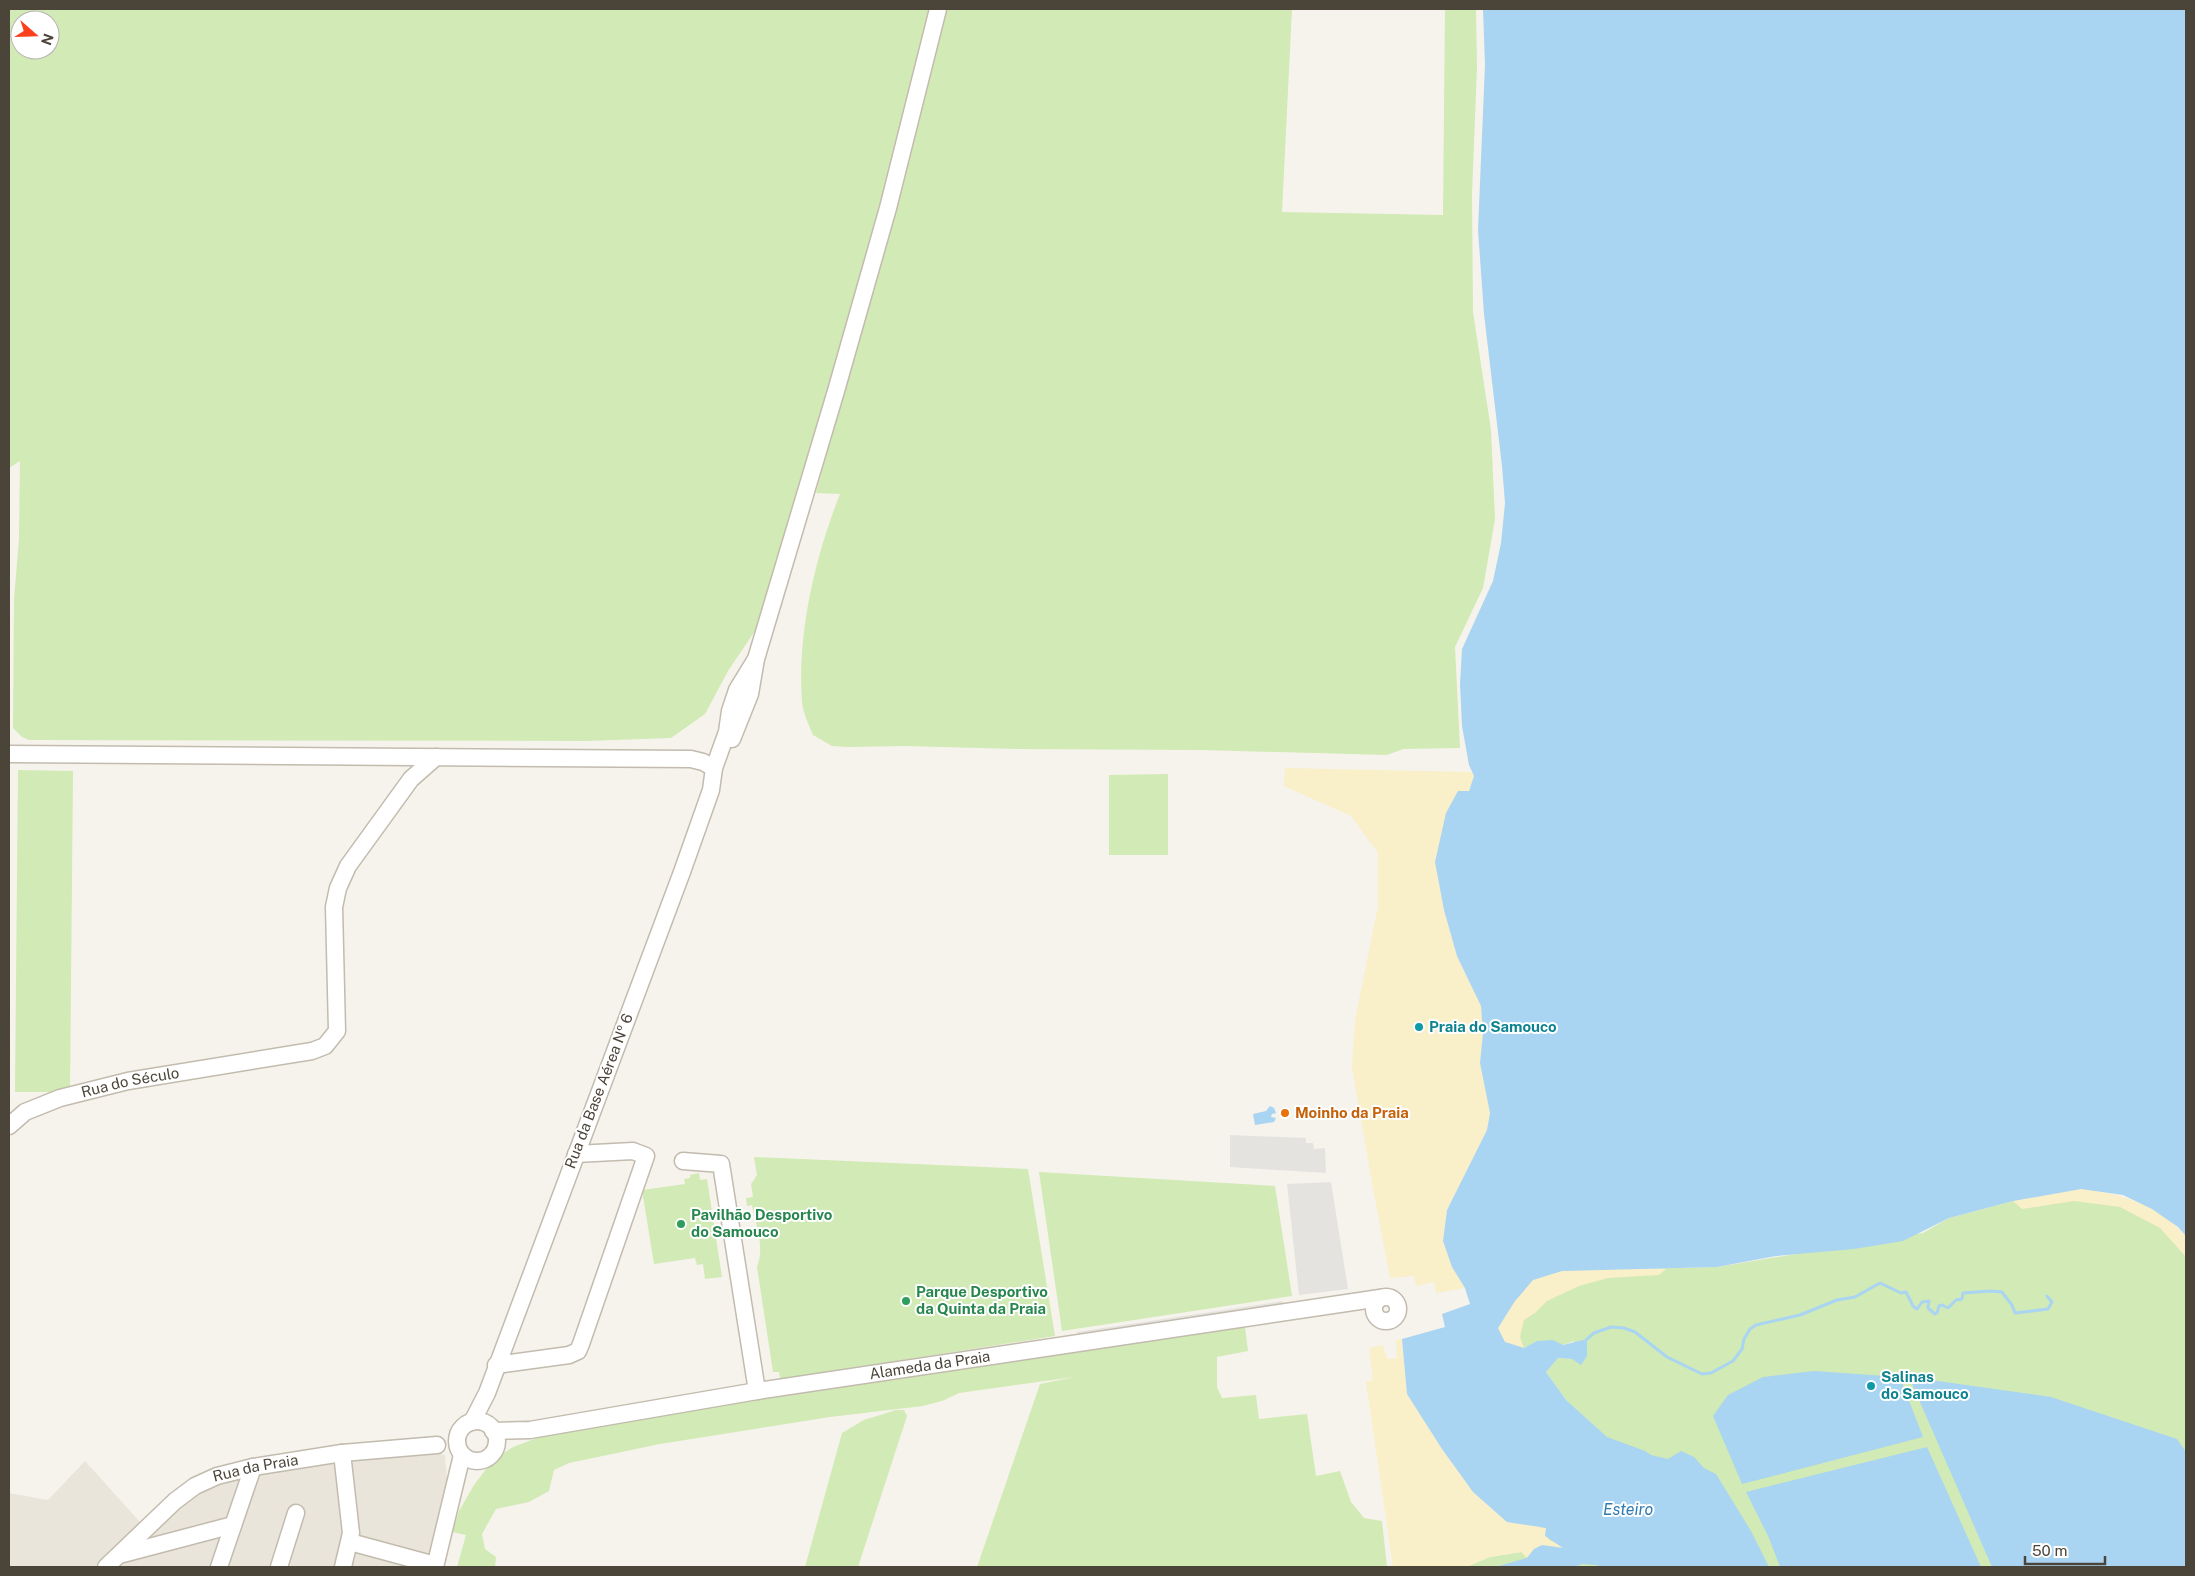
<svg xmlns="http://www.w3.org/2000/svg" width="2195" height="1576" font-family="'Public Sans',sans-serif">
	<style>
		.residential { fill: #eae5da }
		.green { fill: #d2eab5; fill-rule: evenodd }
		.sand { fill: #f9efc9 }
		.parking { fill: #e5e3e0 }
		.water { fill: #a9d4f2 }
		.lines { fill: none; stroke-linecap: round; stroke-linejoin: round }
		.stream { stroke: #a9d4f2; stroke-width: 3 }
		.minor-casing { stroke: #c2bbae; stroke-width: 19 }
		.minor { stroke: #fff; stroke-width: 16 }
		.culture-dot { fill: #0f9aa8; stroke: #fff; stroke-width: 2 }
		.food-dot { fill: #e8710a; stroke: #fff; stroke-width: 2 }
		.leisure-dot { fill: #2e9e5b; stroke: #fff; stroke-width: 2 }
		.labels { text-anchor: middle; stroke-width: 4; stroke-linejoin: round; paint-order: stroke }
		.culture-label { font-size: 15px; font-weight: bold; fill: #0d838f; stroke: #fff; text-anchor: start }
		.street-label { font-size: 15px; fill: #4b4439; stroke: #fff }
		.food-label { font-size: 15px; font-weight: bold; fill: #c56008; stroke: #fff; text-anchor: start }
		.leisure-label { font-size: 15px; font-weight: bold; fill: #27864d; stroke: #fff; text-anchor: start }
		.water-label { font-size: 16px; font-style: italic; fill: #2e7ab2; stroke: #fff }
	</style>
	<rect width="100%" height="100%" fill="#f6f3ec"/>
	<!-- residential -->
	<path class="residential" d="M428 1452 445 1455 448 1494 427 1567H9V1493L48 1500 85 1461 141 1523 203 1473Z"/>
	<!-- green -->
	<g class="green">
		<path d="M9 9H930L872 248 807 471 755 631 728 671 705 714 671 738 586 741 29 740 22 737 13 728 14 599 19 539 20 461 9 468ZM20 20H50V50H20Z"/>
		<path d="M942 9H1292L1282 212 1443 215 1445 9H1476L1477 67 1472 194 1473 312 1491 430 1495 519 1483 588 1455 647 1460 748 1403 749 1387 755 1200 750 1016 749 904 746 848 747 832 746 813 735C809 725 803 713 802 702 797 634 815 557 840 494L816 493Z"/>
		<path d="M18 770 73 771 70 1092H15Z"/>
		<path d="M1168 774V855H1109V775Z"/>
		<path d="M754 1157 1028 1169 1055 1336 784 1379 781 1384 779 1372H773L757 1267C765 1246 756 1226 752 1205L747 1206 746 1198 753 1197 751 1184 757 1175Z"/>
		<path d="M1039 1172 1275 1186 1292 1296 1062 1331Z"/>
		<path d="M699 1173 700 1180 707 1179 722 1277 705 1279 703 1264 697 1265 695 1258 654 1264 642 1190 685 1184 684 1179 690 1178V1175Z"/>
		<path d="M2081 1189 2186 1236V1567H1466L1490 1557 1521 1552 1606 1437 1566 1400 1546 1372 1558 1358 1572 1359 1574 1341 1563 1345C1548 1338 1538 1340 1524 1348L1505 1342 1562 1271 1717 1267 1923 1233 1949 1218 2013 1201Z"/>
		<path d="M1245 1326 1248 1351 1217 1357V1387L1222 1398 1256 1395 1259 1419 1307 1414 1316 1476 1340 1471 1351 1502 1364 1518 1382 1521 1387 1567H977L1040 1384 1074 1377 959 1393 942 1401 923 1406 830 1417 660 1444 569 1463 554 1470 549 1491 529 1502 496 1509 482 1534 485 1549 496 1557 495 1567H457L466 1535 452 1532 459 1511 474 1485 493 1460 513 1447 537 1438 581 1427 743 1394Z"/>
		<path d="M896 1410H904L907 1416 858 1567H805L842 1433 864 1420Z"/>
	</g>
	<!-- sand -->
	<g class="sand">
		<path d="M1285 768 1472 772 1474 776 1469 791 1435 862 1444 910 1457 956 1481 1006 1483 1033 1480 1063 1490 1112 1487 1130 1447 1210 1443 1241 1452 1267 1465 1288 1436 1293 1434 1282 1416 1286 1414 1276 1390 1278 1372 1183 1352 1067 1355 1020 1378 906V853L1351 816 1284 786Z"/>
		<path d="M2081 1189C2122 1193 2157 1205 2186 1236V1257L2160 1228 2120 1207 2074 1201 2022 1209 2013 1201Z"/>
		<path d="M1601 1269H1666L1659 1275 1608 1278 1579 1286 1547 1301 1535 1313 1524 1320 1520 1337 1524 1348 1505 1342 1498 1328C1507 1313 1517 1291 1532 1280 1546 1269 1583 1270 1601 1269Z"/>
		<path d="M1402 1339 1407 1394 1442 1449 1473 1492 1507 1522 1547 1528 1549 1540 1559 1544 1563 1549 1550 1546 1534 1549 1527 1558 1521 1552 1490 1557 1466 1567H1393L1366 1382 1373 1380 1369 1348 1383 1345 1387 1359 1397 1358 1396 1340Z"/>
	</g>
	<!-- parking -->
	<g class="parking">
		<path d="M1230 1135 1306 1138V1143H1313L1314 1149 1325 1148 1326 1173 1230 1167Z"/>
		<path d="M1331 1182 1348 1289 1299 1295 1287 1184Z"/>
		<path d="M1283 1301 1284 1308 1078 1340 1077 1332Z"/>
	</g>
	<!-- water -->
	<g class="water">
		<path d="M1483 9H2186V1236L2178 1227 2152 1209 2123 1195 2081 1189 2013 1201 1949 1218 1903 1241 1854 1249 1776 1256 1717 1267 1562 1271 1533 1280 1515 1301 1498 1328 1505 1342 1524 1348 1537 1341 1553 1340 1563 1345 1587 1339V1356L1581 1365 1572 1359 1558 1358 1546 1372 1566 1400 1607 1437 1645 1451 1651 1455 1668 1459 1681 1451 1694 1457 1704 1468 1716 1474 1751 1531 1769 1567H1599L1597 1565 1582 1564 1575 1567H1495L1527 1558 1534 1549 1542 1545 1563 1548 1545 1536 1546 1528 1507 1522 1473 1492 1442 1449 1407 1394 1402 1339 1445 1327 1442 1314 1470 1304 1465 1288 1452 1267 1443 1241 1447 1210 1487 1130 1490 1113 1480 1063 1483 1033 1481 1006 1457 956 1444 910 1435 862 1446 813 1458 791H1469L1474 776 1469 765 1462 726 1460 684 1462 649 1493 581 1501 543 1505 503 1502 466 1484 314 1478 230 1485 65Z"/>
		<path d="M1270 1106 1274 1108 1276 1113 1272 1114 1271 1117 1276 1118 1274 1122 1255 1125 1253 1114 1266 1111Z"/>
		<path d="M1814 1371 1900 1377 1923 1437 1742 1484 1713 1416 1728 1395 1763 1377Z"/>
		<path d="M1909 1377 2051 1397 2177 1439 2186 1452V1567H1992Z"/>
		<path d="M1927 1447 1981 1567H1780L1769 1538 1746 1492Z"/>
	</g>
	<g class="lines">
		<!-- stream -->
		<path class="stream" d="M1587 1339 1594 1333 1611 1327 1624 1328 1635 1332 1667 1357 1702 1374 1711 1373 1733 1361 1742 1349 1744 1339 1750 1329 1756 1325 1800 1315 1837 1300 1855 1297 1880 1283 1901 1293 1906 1292 1913 1306 1917 1309 1922 1302 1929 1301 1928 1308 1935 1314 1937 1313 1939 1306 1942 1305 1948 1308 1956 1300 1962 1299 1963 1293 1990 1291 2002 1292 2012 1305 2015 1313 2048 1309 2052 1302 2047 1296"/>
		<defs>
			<g id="minor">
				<path d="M732 739 750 694 756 659 836 391 888 208 938 9"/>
				<path d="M9 754 691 759 703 762 714 768"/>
				<path id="s1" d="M9 1126 25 1112 60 1098 128 1081 312 1051 325 1046 337 1031 334 907 338 888 348 866 411 779 436 757"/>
				<path d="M683 1161 721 1164 757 1391"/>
				<circle cx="1386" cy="1309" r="12"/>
				<path d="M496 1365 569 1355 578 1351 581 1344 646 1156 633 1151 576 1154"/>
				<circle cx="477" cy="1441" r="20"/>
				<path d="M472 1422 487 1393 682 872 711 790 714 768 727 732 730 711 737 690 756 659"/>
				<path id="s2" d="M493 1431 530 1430 757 1391 1380 1298"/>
				<path d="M342 1453 351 1533 343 1567"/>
				<path d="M350 1542 435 1565"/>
				<path d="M119 1555 233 1525"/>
				<path id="s3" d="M106 1567 175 1501 195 1486 217 1476 253 1467 342 1453 437 1445"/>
				<path d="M219 1567 253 1467"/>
				<path d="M279 1567 296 1513"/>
				<path d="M435 1567 462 1455"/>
			</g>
		</defs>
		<!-- minor casing -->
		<use href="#minor" class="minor-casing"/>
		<!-- minor -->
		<use href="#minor" class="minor"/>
	</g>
	<!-- markers -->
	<g class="culture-dot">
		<circle cx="1419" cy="1027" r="5"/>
		<circle cx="1871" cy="1386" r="5"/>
	</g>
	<circle class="food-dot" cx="1285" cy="1113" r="5"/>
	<g class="leisure-dot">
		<circle cx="681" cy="1224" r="5"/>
		<circle cx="906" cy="1301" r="5"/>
	</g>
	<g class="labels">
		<!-- culture labels -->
		<g class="culture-label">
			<text x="1429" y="1032">Praia do Samouco</text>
			<text x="1881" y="1382">Salinas<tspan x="1881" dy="17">do Samouco</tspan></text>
		</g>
		<!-- street labels -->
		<g class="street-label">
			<text dy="5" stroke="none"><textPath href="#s1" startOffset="131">Rua do Século</textPath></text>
			<text transform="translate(599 1091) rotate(-69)" y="5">Rua da Base Aérea Nº 6</text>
			<text dy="5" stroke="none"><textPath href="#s2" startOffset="442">Alameda da Praia</textPath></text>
			<text dy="5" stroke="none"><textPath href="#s3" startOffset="184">Rua da Praia</textPath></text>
		</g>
		<!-- food labels -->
		<g class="food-label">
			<text x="1295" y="1118">Moinho da Praia</text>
		</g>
		<!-- leisure labels -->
		<g class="leisure-label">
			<text x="691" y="1220">Pavilhão Desportivo<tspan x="691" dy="17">do Samouco</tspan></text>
			<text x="916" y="1297">Parque Desportivo<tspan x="916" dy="17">da Quinta da Praia</tspan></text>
		</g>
		<!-- water labels -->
		<g class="water-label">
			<text x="1628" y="1515">Esteiro</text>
		</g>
	</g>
	<!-- border -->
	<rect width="2195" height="1576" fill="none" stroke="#4b4439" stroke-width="20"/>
	<!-- north arrow -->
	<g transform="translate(35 35) rotate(110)"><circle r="24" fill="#ffffff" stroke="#b7b4b0"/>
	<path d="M0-4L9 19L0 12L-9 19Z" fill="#fc3f1d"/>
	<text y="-8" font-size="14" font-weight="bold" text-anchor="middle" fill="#4b4439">N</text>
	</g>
	<!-- scale -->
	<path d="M2025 1556v8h80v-8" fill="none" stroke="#4b4439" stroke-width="2.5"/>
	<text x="2032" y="1556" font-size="15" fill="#4b4439" stroke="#ffffff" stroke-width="4" paint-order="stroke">50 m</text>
</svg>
